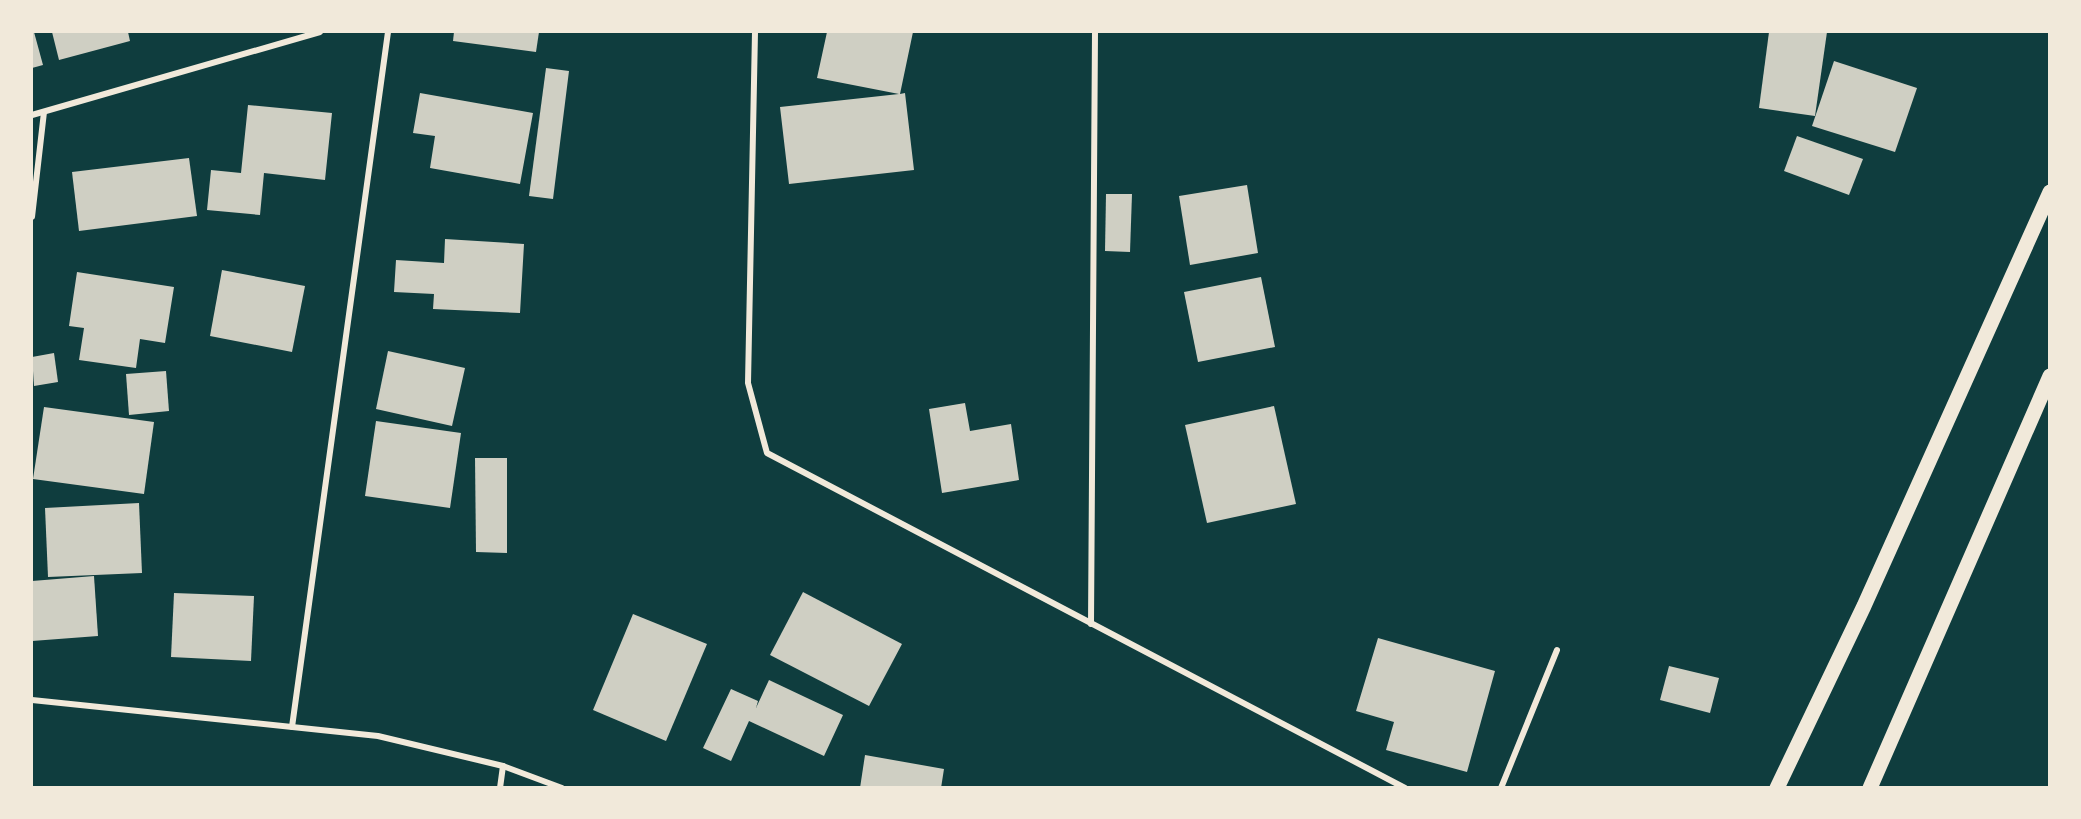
<svg xmlns="http://www.w3.org/2000/svg" width="2081" height="819" font-family="'Alegreya Sans',sans-serif">
	<style>
		.building { fill: #cfcfc3 }
		.lines { fill: none; stroke-linecap: round; stroke-linejoin: round }
		.minor { stroke: #f1e9da; stroke-width: 6 }
		.primary { stroke: #f1e9da; stroke-width: 15 }
	</style>
	<rect width="100%" height="100%" fill="#0f3d3e"/>
	<!-- building -->
	<g class="building">
		<path d="M32 32H34L43 65 32 68Z"/>
		<path d="M52 32H128L130 41 59 60Z"/>
		<path d="M454 32H539L536 52 453 41Z"/>
		<path d="M827 32H913L900 94 905 93 914 170 789 184 780 107 899 94 817 78Z"/>
		<path d="M1769 32H1827L1815 116 1759 108Z"/>
		<path d="M1834 61 1917 88 1895 152 1812 126Z"/>
		<path d="M546 68 569 71 553 199 529 196Z"/>
		<path d="M420 93 533 113 520 184 430 168 435 136 413 133Z"/>
		<path d="M248 105 332 113 325 180 264 173 260 215 207 210 211 170 241 173Z"/>
		<path d="M1797 136 1863 159 1849 195 1784 171Z"/>
		<path d="M189 158 197 216 79 231 72 172Z"/>
		<path d="M1247 185 1258 253 1190 265 1179 196Z"/>
		<path d="M1106 194H1132L1130 252 1105 251Z"/>
		<path d="M445 239 524 244 520 313 433 309 434 294 394 292 396 260 444 263Z"/>
		<path d="M222 270 305 286 292 352 210 336Z"/>
		<path d="M77 272 174 287 165 343 140 339 136 368 79 360 84 328 69 326Z"/>
		<path d="M1261 277 1275 347 1198 362 1184 292Z"/>
		<path d="M388 351 465 368 452 426 376 409Z"/>
		<path d="M54 353 58 382 34 386 32 357Z"/>
		<path d="M166 371 169 411 129 415 126 374Z"/>
		<path d="M965 403 970 431 1011 424 1019 480 942 493 929 409Z"/>
		<path d="M1274 406 1296 504 1207 523 1185 425Z"/>
		<path d="M44 407 154 422 144 494 33 479Z"/>
		<path d="M376 421 461 433 450 508 365 496Z"/>
		<path d="M475 458H507V553L476 552Z"/>
		<path d="M139 503 142 573 48 577 45 508Z"/>
		<path d="M94 576 98 636 32 641V581Z"/>
		<path d="M803 592 902 644 869 706 770 655Z"/>
		<path d="M174 593 254 596 251 661 171 657Z"/>
		<path d="M633 614 707 644 666 741 593 710Z"/>
		<path d="M1378 638 1495 671 1467 772 1386 750 1394 722 1356 711Z"/>
		<path d="M1669 666 1719 678 1710 713 1660 700Z"/>
		<path d="M769 680 843 715 824 756 749 721 731 761 703 748 731 689 758 701 756 708Z"/>
		<path d="M865 755 944 769 941 788H860Z"/>
	</g>
	<g class="lines">
		<!-- minor -->
		<g class="minor">
			<path d="M755 32 748 383 767 453 1405 788"/>
			<path d="M32 115 320 32"/>
			<path d="M32 217 44 112"/>
			<path d="M1091 624 1095 32"/>
			<path d="M32 700 378 736 503 766 562 788"/>
			<path d="M292 727 388 32"/>
			<path d="M500 788 503 766"/>
			<path d="M1501 788 1557 650"/>
		</g>
		<!-- primary -->
		<g class="primary">
			<path d="M1777 788 1864 606 2050 192"/>
			<path d="M1870 788 2050 376"/>
		</g>
	</g>
	<!-- border -->
	<rect width="2081" height="819" fill="none" stroke="#f1e9da" stroke-width="66"/>
</svg>
